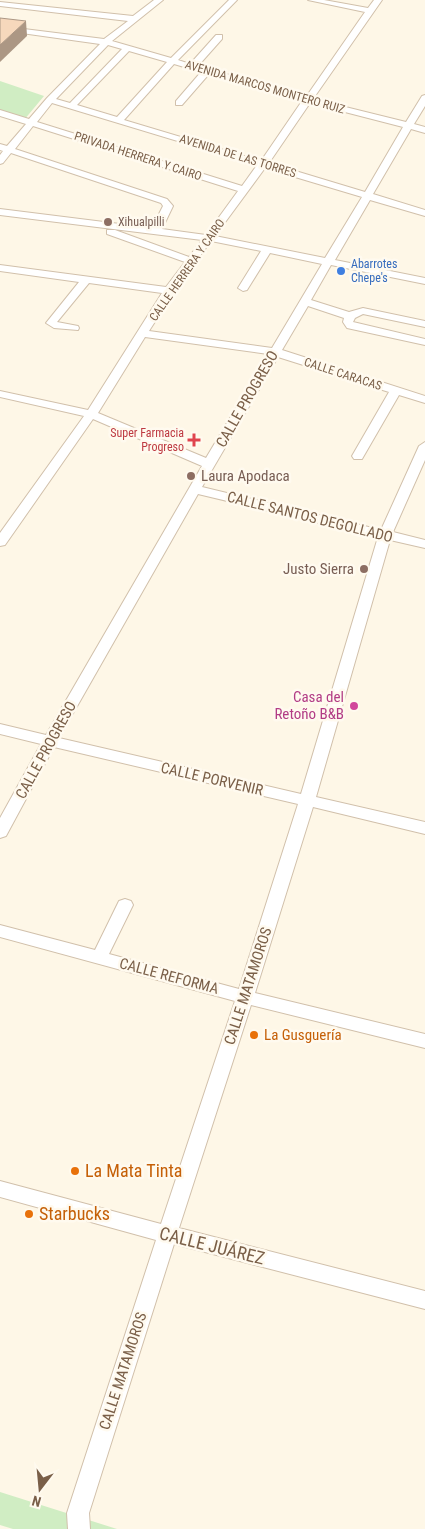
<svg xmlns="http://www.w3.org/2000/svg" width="425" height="1529" font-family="'Roboto Condensed',sans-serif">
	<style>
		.green { fill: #d0edc3 }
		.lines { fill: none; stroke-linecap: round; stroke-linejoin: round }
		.street-casing { stroke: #d1c0ab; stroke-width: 2 }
		.street { fill: #fff; fill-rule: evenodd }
		.shaded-wall { fill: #ac9784 }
		.building { fill: #f6d8bc; stroke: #ac9784 }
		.education-dot { fill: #8d6e63; stroke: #fffaef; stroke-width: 2 }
		.shop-dot { fill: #3f7fe0; stroke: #fffaef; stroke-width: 2 }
		.health-dot { fill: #e0444e; stroke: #fffaef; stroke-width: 2 }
		.hotel-dot { fill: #d1479c; stroke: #fffaef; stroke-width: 2 }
		.food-dot { fill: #e8710a; stroke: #fffaef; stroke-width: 2 }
		.labels { text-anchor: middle; stroke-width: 5; stroke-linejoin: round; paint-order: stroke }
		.far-street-label { font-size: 12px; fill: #7a5f48; stroke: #fffaef }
		.far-education-label { font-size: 12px; fill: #785e54; stroke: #fffaef; text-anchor: start }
		.far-shop-label { font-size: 12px; fill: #366cbe; stroke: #fffaef; text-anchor: start }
		.far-health-label { font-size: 12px; fill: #be3a42; stroke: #fffaef; text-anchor: end }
		.street-label { font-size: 15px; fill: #7a5f48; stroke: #fffaef }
		.education-label { font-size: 15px; fill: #785e54; stroke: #fffaef; text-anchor: start }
		.hotel-label { font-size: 15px; fill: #b23c85; stroke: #fffaef; text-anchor: end }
		.food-label { font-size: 15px; fill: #c56008; stroke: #fffaef; text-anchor: start }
		.near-food-label { font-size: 18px; fill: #c56008; stroke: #fffaef; text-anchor: start }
		.near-street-label { font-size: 18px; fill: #7a5f48; stroke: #fffaef }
	</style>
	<rect width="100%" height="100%" fill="#fef7e7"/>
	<!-- green -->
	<g class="green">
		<path d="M0 81 44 96 24 120 0 113Z"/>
		<path d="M0 1492 117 1529H13L0 1525Z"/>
	</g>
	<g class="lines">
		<defs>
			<path id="street" d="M154 0H163L112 41 171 58 229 0H237L178 60 190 64 216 35H222V39L198 66 306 97 365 12 308 0H324L368 8 374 0H382L313 99 406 122 422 96 425 95V106L414 124 425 127V133L411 129 373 194 425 210V216L370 200 335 260 425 278V284L331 265 311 300 349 312 363 308 425 321V327L363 314 355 318 353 322 425 339V345L347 328 343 322 344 318 308 306 282 350 425 396V403L399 395 362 459H354L352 456 389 392 278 357 202 487 381 530 419 446 425 442V460L393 532 425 540V548L390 540 316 797 425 822V834L313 807 255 993 425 1034V1048L251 1005 179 1228 425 1291V1309L174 1244 89 1513 90 1529H68L67 1513 156 1240 0 1197V1181L161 1224 235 1001 0 937V925L95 950 119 901 125 899 131 901 133 905 109 954 239 989 298 804 54 747 6 836 0 838V818L41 744 0 734V724L46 735 202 466 93 419 5 545 0 546V533L84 416 0 397V391L88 410 162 293 89 283 57 322 78 326 79 328 78 330 54 328 46 323 79 282 0 271V265L166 287 185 262 107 234V230H115L189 257 202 240 0 215V209L152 228 163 206 161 203 11 153 3 163 0 164V155L3 151 0 150V144L7 146 26 124 0 116V110L29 119 47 98 100 44 0 30V26L104 39 128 21 0 6V2L133 16ZM108 45 122 49 70 103 56 99ZM129 51 167 62 117 117 77 105ZM174 64 201 72 176 101V105H182L209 74 302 101 261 161 124 120ZM52 103 257 165 242 186 37 122ZM310 103 403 127 365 192 269 163ZM33 126 238 191 206 235 162 229 173 206 167 199 15 149ZM265 168 362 197 325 258 215 236ZM211 241 261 251 238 288 243 291 247 290 270 253 322 264 272 348 149 331 174 292ZM145 337 268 354 206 458 98 413ZM198 494 378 537 301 794 59 738Z"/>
		</defs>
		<!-- street casing -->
		<use href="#street" class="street-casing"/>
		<!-- street -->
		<use href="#street" class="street"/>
	</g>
	<!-- shaded-wall -->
	<path class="shaded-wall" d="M26 21 27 36 0 62V45Z"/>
	<!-- building -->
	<path class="building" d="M0 18 26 21 0 45Z"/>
	<!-- markers -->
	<g class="education-dot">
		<circle cx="108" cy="222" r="5"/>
		<circle cx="191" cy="476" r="5"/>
		<circle cx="364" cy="569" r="5"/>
	</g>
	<circle class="shop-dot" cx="341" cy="271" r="5"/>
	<path class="health-dot" d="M191.5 432.5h5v5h5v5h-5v5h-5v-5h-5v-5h5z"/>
	<circle class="hotel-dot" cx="354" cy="706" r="5"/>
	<g class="food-dot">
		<circle cx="254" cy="1035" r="5"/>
		<circle cx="75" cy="1171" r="5"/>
		<circle cx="29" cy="1214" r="5"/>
	</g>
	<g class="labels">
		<!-- far-street labels -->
		<g class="far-street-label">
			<text transform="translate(265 87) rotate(16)" y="4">AVENIDA MARCOS MONTERO RUIZ</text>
			<text transform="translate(138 156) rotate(18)" y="4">PRIVADA HERRERA Y CAIRO</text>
			<text transform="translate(238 156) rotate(17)" y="4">AVENIDA DE LAS TORRES</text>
			<text transform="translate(187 270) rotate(-55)" y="4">CALLE HERRERA Y CAIRO</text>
			<text transform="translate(343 374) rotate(18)" y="4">CALLE CARACAS</text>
		</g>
		<!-- far-education labels -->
		<g class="far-education-label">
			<text x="118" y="226">Xihualpilli</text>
		</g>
		<!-- far-shop labels -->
		<g class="far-shop-label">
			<text x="351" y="268">Abarrotes<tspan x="351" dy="14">Chepe's</tspan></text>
		</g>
		<!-- far-health labels -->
		<g class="far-health-label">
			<text x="184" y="437">Super Farmacia<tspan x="184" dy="14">Progreso</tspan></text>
		</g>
		<!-- street labels -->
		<g class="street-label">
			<text transform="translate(247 399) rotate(-60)" y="5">CALLE PROGRESO</text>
			<text transform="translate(310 517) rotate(14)" y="5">CALLE SANTOS DEGOLLADO</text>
			<text transform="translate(46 750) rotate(-61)" y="5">CALLE PROGRESO</text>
			<text transform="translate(212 779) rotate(13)" y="5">CALLE PORVENIR</text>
			<text transform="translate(169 976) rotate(15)" y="5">CALLE REFORMA</text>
			<text transform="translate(248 986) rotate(-72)" y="5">CALLE MATAMOROS</text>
			<text transform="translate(123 1371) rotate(-72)" y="5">CALLE MATAMOROS</text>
		</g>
		<!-- education labels -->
		<g class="education-label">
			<text x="201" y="481">Laura Apodaca</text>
			<text x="354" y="574" text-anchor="end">Justo Sierra</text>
		</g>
		<!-- hotel labels -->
		<g class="hotel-label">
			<text x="344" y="702">Casa del<tspan x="344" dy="17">Retoño B&amp;B</tspan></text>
		</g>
		<!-- food labels -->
		<g class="food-label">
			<text x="264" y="1040">La Gusguería</text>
		</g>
		<!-- near-food labels -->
		<g class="near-food-label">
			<text x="85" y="1177">La Mata Tinta</text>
			<text x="39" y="1220">Starbucks</text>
		</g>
		<!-- near-street labels -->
		<g class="near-street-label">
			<text transform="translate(212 1246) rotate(14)" y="6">CALLE JUÁREZ</text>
		</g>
	</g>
	<!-- north arrow -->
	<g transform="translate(40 1489) rotate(196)" stroke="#fffaef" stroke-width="4" paint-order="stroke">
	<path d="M0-4L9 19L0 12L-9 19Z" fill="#7a5f48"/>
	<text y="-8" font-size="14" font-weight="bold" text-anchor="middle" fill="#7a5f48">N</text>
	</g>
</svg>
